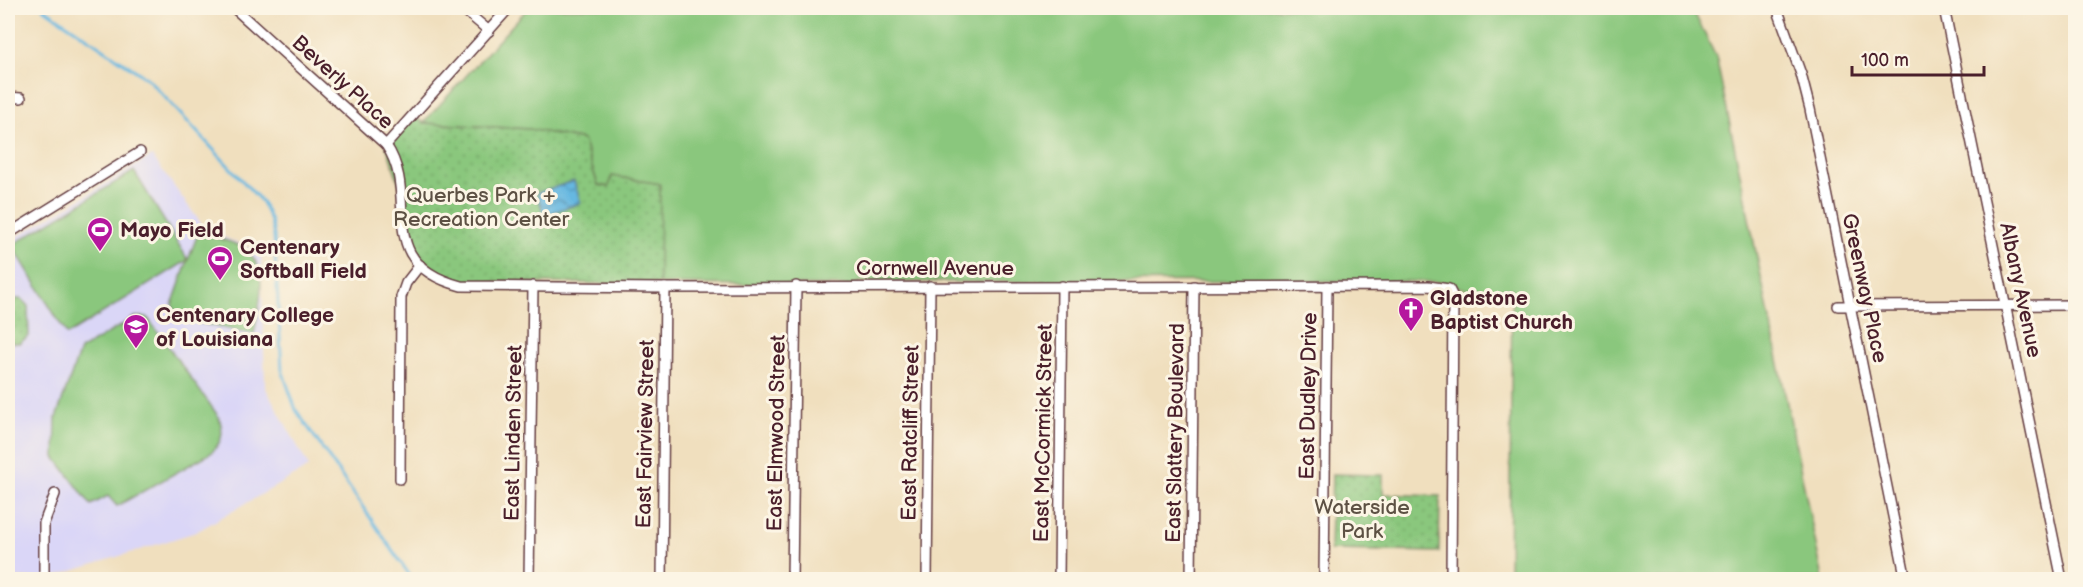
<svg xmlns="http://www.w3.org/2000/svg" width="2083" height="587" font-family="'Balsamiq Sans',sans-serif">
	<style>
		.built { fill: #dad6f7 }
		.grass { fill: #8ac77d; stroke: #6a7354; stroke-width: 1.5 }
		.park { fill: url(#park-dots); stroke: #6a7354; stroke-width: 1.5 }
		.water { fill: url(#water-waves); stroke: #586c86; stroke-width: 1.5 }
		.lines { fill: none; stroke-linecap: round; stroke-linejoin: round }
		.stream { stroke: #66b8e1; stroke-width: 3 }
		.street-casing { stroke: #633c41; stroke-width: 12 }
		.street { stroke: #fff; stroke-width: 9 }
		.labels { text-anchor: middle; stroke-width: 6; stroke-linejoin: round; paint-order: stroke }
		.street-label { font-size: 21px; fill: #4a1f2b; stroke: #fcf5e5 }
		.park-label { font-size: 21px; fill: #5d5144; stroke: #fcf5e5 }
		.poi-label { font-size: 21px; font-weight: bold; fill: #4a1f2b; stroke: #fcf5e5; text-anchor: start }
	</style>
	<defs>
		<pattern id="park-dots" width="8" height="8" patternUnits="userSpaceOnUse" patternTransform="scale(1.5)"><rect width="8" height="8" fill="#8ac77d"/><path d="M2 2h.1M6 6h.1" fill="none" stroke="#79aa6c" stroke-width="1.8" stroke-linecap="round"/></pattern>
		<pattern id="water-waves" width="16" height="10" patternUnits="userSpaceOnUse" patternTransform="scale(1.5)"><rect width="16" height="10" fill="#66b8e1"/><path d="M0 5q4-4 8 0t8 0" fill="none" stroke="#5695b7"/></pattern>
	</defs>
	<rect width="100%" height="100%" fill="#fcf5e5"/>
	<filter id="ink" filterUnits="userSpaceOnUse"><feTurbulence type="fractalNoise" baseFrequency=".0167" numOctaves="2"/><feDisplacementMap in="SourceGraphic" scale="12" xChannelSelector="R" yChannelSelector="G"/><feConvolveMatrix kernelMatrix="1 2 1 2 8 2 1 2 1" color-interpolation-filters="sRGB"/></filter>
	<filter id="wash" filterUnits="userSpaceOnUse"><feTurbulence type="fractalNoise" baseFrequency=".008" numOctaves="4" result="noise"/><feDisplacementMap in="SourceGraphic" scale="24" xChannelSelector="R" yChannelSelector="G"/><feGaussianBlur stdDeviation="1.35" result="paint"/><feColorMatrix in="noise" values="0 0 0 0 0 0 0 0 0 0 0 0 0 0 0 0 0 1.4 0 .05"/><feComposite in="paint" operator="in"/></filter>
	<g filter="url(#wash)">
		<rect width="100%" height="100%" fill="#f0dfbe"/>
		<!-- built -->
		<path class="built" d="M152 156 205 229 261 253 265 387 309 467 196 532 50 578H8V242Z"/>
		<!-- grass -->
		<g class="grass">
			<path d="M528 8H1692L1716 57 1823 579H1509L1512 289H1466L1440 282 1391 281 858 282V286L659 284V184L612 176 609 187 598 185 583 140 529 129 423 123Z"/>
			<path d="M134 171 188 260 197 236C211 235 220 238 233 243 273 258 260 300 254 334L190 321 178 316 172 305 188 260 67 335 12 245Z"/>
			<path d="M135 317H147L219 417C224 434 223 441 211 453L117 506 108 496 91 505 55 457 56 418 80 350Z"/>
		</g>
		<!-- park -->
		<g class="park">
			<path d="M414 115 423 123 529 129 583 140 598 185 609 187 612 176 660 184 659 284 447 282 412 255 400 186 386 145Z"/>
			<path d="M8 299H21L28 306 29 336 19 343 8 342Z"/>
			<path d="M1332 474 1383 475V494L1440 496 1439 552 1330 550Z"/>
		</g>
		<!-- water -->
		<path class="water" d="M574 181 581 203 544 215 537 193Z"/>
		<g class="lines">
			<!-- stream -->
			<path class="stream" d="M43 8 148 79 262 202 271 221 274 236 282 370 296 410 413 580"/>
		</g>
	</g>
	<g filter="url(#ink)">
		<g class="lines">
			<defs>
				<g id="street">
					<path d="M234 8 386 145C422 198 370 262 461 286L665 288 1428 286 1449 289 1453 297 1451 580"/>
					<path d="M462 8 489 31"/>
					<path d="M1777 8 1801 74 1810 109 1906 580"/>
					<path d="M1944 8 2062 580"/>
					<path d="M8 97 21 98"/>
					<path d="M386 145 509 8"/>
					<path d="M8 234 140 152"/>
					<path d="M1838 306 2076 305"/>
					<path d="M400 479 401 297 406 283 420 265"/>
					<path d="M44 580V523L55 494"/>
					<path d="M529 580 533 286"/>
					<path d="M662 580 665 288"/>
					<path d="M792 580 796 286"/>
					<path d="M927 580 930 286"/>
					<path d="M1059 580 1062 286"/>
					<path d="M1191 580 1194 286"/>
					<path d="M1324 580 1327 286"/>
				</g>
			</defs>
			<!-- street casing -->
			<use href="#street" class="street-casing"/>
			<!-- street -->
			<use href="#street" class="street"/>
		</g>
	</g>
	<!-- icons -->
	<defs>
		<symbol id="stadium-pin" viewBox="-11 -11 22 30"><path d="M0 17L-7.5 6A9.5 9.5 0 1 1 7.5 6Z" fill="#b5179e" stroke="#fcf5e5"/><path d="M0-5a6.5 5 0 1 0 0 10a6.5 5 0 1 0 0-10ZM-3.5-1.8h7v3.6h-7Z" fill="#fff"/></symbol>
		<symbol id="church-pin" viewBox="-11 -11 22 30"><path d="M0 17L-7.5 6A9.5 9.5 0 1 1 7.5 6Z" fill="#b5179e" stroke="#fcf5e5"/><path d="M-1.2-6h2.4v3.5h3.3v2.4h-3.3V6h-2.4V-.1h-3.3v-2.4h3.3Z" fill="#fff"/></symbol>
		<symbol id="university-pin" viewBox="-11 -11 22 30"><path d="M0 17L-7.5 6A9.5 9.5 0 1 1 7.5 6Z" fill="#b5179e" stroke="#fcf5e5"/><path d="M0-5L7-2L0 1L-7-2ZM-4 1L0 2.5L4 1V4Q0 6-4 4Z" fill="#fff"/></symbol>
	</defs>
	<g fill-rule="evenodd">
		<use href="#stadium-pin" x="85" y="215" width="30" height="40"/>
		<use href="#stadium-pin" x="205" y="244" width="30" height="40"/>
		<use href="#church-pin" x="1396" y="295" width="30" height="40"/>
		<use href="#university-pin" x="121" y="312" width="30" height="40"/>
	</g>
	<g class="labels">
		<!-- street labels -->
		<g class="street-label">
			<text transform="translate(343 82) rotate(42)" y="7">Beverly Place</text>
			<text x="935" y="275">Cornwell Avenue</text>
			<text transform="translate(1865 288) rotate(78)" y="7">Greenway Place</text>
			<text transform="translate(2021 290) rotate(78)" y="7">Albany Avenue</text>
			<text transform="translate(1308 396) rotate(-89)" y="7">East Dudley Drive</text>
			<text transform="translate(513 433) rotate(-89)" y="7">East Linden Street</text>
			<text transform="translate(776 433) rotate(-89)" y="7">East Elmwood Street</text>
			<text transform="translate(910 433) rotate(-89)" y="7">East Ratcliff Street</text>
			<text transform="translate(1043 433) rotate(-89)" y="7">East McCormick Street</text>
			<text transform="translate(1175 433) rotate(-89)" y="7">East Slattery Boulevard</text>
			<text transform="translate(645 434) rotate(-89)" y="7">East Fairview Street</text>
		</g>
		<!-- park labels -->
		<g class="park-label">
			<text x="481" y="202">Querbes Park +<tspan x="481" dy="24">Recreation Center</tspan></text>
			<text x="1362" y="514">Waterside<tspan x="1362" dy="24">Park</tspan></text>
		</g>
		<!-- poi labels -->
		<g class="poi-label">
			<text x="120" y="237">Mayo Field</text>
			<text x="240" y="254">Centenary<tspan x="240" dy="24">Softball Field</tspan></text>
			<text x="1430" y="305">Gladstone<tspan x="1430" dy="24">Baptist Church</tspan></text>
			<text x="156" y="322">Centenary College<tspan x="156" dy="24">of Louisiana</tspan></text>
		</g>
	</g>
	<!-- margin -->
	<rect width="2083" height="587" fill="none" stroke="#fcf5e5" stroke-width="30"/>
	<!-- scale -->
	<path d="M1852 66v9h132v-9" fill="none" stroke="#4a1f2b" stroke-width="3"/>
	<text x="1861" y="66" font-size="18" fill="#4a1f2b" stroke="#fcf5e5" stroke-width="4.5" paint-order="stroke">100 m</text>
</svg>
